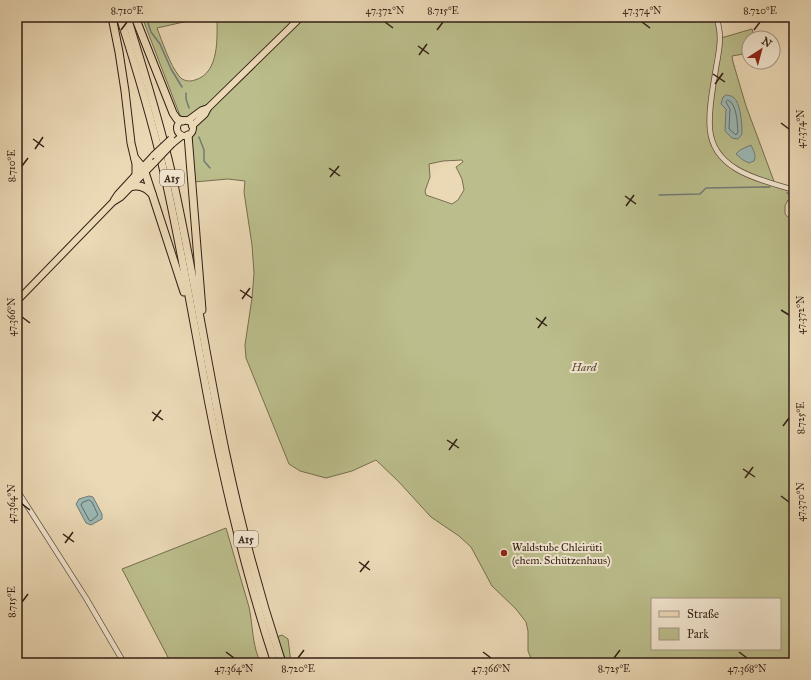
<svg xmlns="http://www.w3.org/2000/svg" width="811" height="680" font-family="'IM FELL Great Primer',serif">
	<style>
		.green { fill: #bbbe8c; stroke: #776e50; fill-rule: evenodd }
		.water { fill: #9bb9b6; stroke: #717b76 }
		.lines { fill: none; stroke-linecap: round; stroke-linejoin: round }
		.shore { stroke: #676c66; stroke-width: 1 }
		.stream { stroke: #717b76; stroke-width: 1.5 }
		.minor-casing { stroke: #614e3d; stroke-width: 6 }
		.major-casing { stroke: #331f15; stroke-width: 8 }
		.highway-casing { stroke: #331f15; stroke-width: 9 }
		.minor { stroke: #f2e6d0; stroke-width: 4.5 }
		.major { stroke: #ebd9b6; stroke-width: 6 }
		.highway { stroke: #ebd9b6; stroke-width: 7 }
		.major-bridge-casing { stroke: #331f15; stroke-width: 8; stroke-linecap: butt }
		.major-bridge { stroke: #ebd9b6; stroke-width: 6 }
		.ticks { fill: none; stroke: #331f15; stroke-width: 1.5 }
		.poi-dot { fill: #8f2418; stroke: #f2e6d0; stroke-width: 1.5 }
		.labels { text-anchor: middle; stroke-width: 4; stroke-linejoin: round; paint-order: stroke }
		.shield { fill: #f2e6d0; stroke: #6c5b4d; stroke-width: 1 }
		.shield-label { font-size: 10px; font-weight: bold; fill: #331f15 }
		.park-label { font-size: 11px; font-style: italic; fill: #554733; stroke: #f2e6d0 }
		.poi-label { font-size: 11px; fill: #331f15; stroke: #f2e6d0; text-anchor: start }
		.neatline { fill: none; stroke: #331f15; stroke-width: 1.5 }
		.ticks-label { font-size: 10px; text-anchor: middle; fill: #331f15 }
	</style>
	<rect width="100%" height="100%" fill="#ebd9b6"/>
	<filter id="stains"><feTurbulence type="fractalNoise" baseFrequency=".005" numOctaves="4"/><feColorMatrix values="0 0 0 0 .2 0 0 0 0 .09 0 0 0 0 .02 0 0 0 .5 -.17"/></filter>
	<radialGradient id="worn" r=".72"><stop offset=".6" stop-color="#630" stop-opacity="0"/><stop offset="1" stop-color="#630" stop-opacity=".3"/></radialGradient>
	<!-- green -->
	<g class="green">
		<path d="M142 17H206L157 28C162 41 170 65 179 76 183 81 189 82 195 80 220 73 217 36 217 17H716L721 38 752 29 755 38H749V53L732 56 733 62 746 106 775 184 794 190V202L788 200 785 206V214L794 223V663H533L528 651V631L526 622 516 609 492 586 471 547 459 536 431 517 399 482 376 460 352 471 326 478 300 471 289 464 246 358 245 345 252 298 254 273 252 245 244 192 245 181 228 179 194 182 192 137 196 129 192 128 189 122 183 121 179 113ZM462 160 463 162 456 167 462 179 464 190 458 200 452 204 426 195 425 191 430 177 429 164 443 161ZM652 599H780V649H652Z"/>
		<path d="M226 528 249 607C253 625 252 647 261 663H171L122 569Z"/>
		<path d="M282 635 288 639 291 663 286 662 278 638 279 636Z"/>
	</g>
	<!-- water -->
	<g class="water">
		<path d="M726 95C727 95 732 96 733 97 741 102 742 125 742 134L738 139 732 138 725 131 726 109 721 104 723 97Z"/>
		<path d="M751 145C753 150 757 155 754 161L749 163 743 160 736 154 740 150Z"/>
		<path d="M89 496 93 497 102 514V519L91 525 86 523 76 504 79 499Z"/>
	</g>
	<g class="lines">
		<!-- shore -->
		<g class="shore">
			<path d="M728 100C737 104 737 122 738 132L736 135 729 129 730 109 726 102Z"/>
			<path d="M89 500 92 502 98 515 91 521 89 520 81 505 82 503Z"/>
		</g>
		<!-- stream -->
		<g class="stream">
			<path d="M146 17 151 32 160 44 171 69 182 87"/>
			<path d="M186 93V99L189 108"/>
			<path d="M199 137 204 150V161L210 168"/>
			<path d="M787 193 794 195"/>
			<path d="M659 195 700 194 706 188 770 187"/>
		</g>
		<defs>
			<g id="minor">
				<path d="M716 17C723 35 719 51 716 68 713 88 708 110 710 130 714 171 761 180 794 190"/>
				<path d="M17 490 86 598 124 663"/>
			</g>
			<g id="major">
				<circle cx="185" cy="128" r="8"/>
				<path d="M187 121 202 110 208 108"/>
				<path d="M192 126 205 114 208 108 301 17"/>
				<path d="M172 144 182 136"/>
				<path d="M114 200 118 194 154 155"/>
				<path d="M17 301 113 202 121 197 155 162"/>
			</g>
			<g id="highway">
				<path d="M112 17 119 52 125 91 131 143 136 164V174"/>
				<path d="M120 17C136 67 151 117 163 168 181 246 194 325 209 404 226 492 247 578 275 663"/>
				<path d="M127 17C143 68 159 119 171 171 192 264 206 357 225 450 240 522 259 593 282 663"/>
				<path d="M135 17 173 113 177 119 183 121"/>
				<path d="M188 135 202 310"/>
				<path d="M135 158 144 169 184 292"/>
				<path d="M130 187C139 184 146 187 152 194"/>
			</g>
		</defs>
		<!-- minor casing -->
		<use href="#minor" class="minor-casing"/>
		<!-- major casing -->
		<use href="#major" class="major-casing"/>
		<!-- highway casing -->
		<use href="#highway" class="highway-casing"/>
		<!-- minor -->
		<use href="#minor" class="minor"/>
		<!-- major -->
		<use href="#major" class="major"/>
		<!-- highway -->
		<use href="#highway" class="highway"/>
		<defs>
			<g id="major-bridge">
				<path d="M154 155 171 139"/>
				<path d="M155 162 172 144"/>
			</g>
		</defs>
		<!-- major-bridge casing -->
		<use href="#major-bridge" class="major-bridge-casing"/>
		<!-- major-bridge -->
		<use href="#major-bridge" class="major-bridge"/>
	</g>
	<!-- ticks -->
	<path class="ticks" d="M385 22 393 28M642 22 650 28M121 30 127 22M437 30 443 22M754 30 760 22M418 46 429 54M419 55 427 44M713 74 725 82M715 84 723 73M781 123 789 129M33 139 44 147M35 149 43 137M22 166 28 158M329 168 340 176M330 177 339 166M625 196 636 204M626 206 634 195M240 290 252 298M242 299 250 288M781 310 789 315M22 317 30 323M536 318 547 326M538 328 546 317M152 412 163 420M153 421 161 410M783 426 789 418M447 440 459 448M449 450 457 439M743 469 755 477M745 478 753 467M781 496 789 502M22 504 30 510M63 534 74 542M65 543 73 532M359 562 370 570M360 572 369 561M22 602 28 594M226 652 234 658M483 652 491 658M739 652 747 658M298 658 304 650M614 658 620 650"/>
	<!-- markers -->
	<circle class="poi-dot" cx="504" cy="553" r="4"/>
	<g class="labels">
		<!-- shield labels -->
		<g class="shield">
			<rect x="160" y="170" width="24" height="16" rx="3"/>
			<rect x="234" y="531" width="24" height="16" rx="3"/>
		</g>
		<g class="shield-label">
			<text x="172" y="182">A15</text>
			<text x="246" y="543">A15</text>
		</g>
		<!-- park labels -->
		<g class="park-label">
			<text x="584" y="371">Hard</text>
		</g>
		<!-- poi labels -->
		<g class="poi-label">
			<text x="512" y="551">Waldstube Chleirüti<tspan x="512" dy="13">(ehem. Schützenhaus)</tspan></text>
		</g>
	</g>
	<!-- margin -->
	<rect width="811" height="680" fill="none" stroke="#ebd9b6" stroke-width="44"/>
	<!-- legend -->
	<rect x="651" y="598" width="130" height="52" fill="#f2e6d0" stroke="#a69685"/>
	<rect x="659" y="611" width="20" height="6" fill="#ebd9b6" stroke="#a69685"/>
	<text x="687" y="618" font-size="12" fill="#331f15">Straße</text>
	<rect x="659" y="628" width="20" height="12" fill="#bbbe8c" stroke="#a69685"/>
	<text x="687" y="638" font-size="12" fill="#331f15">Park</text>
	<!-- north arrow -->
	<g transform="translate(761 50) rotate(36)"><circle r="19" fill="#f2e6d0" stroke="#a69685"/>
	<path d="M0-3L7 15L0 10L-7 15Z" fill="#8f2418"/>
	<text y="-6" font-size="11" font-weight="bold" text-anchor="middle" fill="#331f15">N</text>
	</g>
	<rect x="22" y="22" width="767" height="636" class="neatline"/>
	<g class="ticks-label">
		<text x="127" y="14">8.710°E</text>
		<text x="385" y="14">47.372°N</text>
		<text x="443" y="14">8.715°E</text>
		<text x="642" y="14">47.374°N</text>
		<text x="760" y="14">8.720°E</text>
		<text transform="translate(800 129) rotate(-90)" y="4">47.374°N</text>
		<text transform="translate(11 166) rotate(-90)" y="4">8.710°E</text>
		<text transform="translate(800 315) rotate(-90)" y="4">47.372°N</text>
		<text transform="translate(11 317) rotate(-90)" y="4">47.366°N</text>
		<text transform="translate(800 418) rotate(-90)" y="4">8.725°E</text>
		<text transform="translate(800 502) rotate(-90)" y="4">47.370°N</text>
		<text transform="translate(11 504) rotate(-90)" y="4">47.364°N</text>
		<text transform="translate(11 602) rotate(-90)" y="4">8.715°E</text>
		<text x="234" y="672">47.364°N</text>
		<text x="298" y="672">8.720°E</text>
		<text x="491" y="672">47.366°N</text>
		<text x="614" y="672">8.725°E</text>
		<text x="747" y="672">47.368°N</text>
	</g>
	<rect width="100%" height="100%" filter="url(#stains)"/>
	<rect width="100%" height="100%" fill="url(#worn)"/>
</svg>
